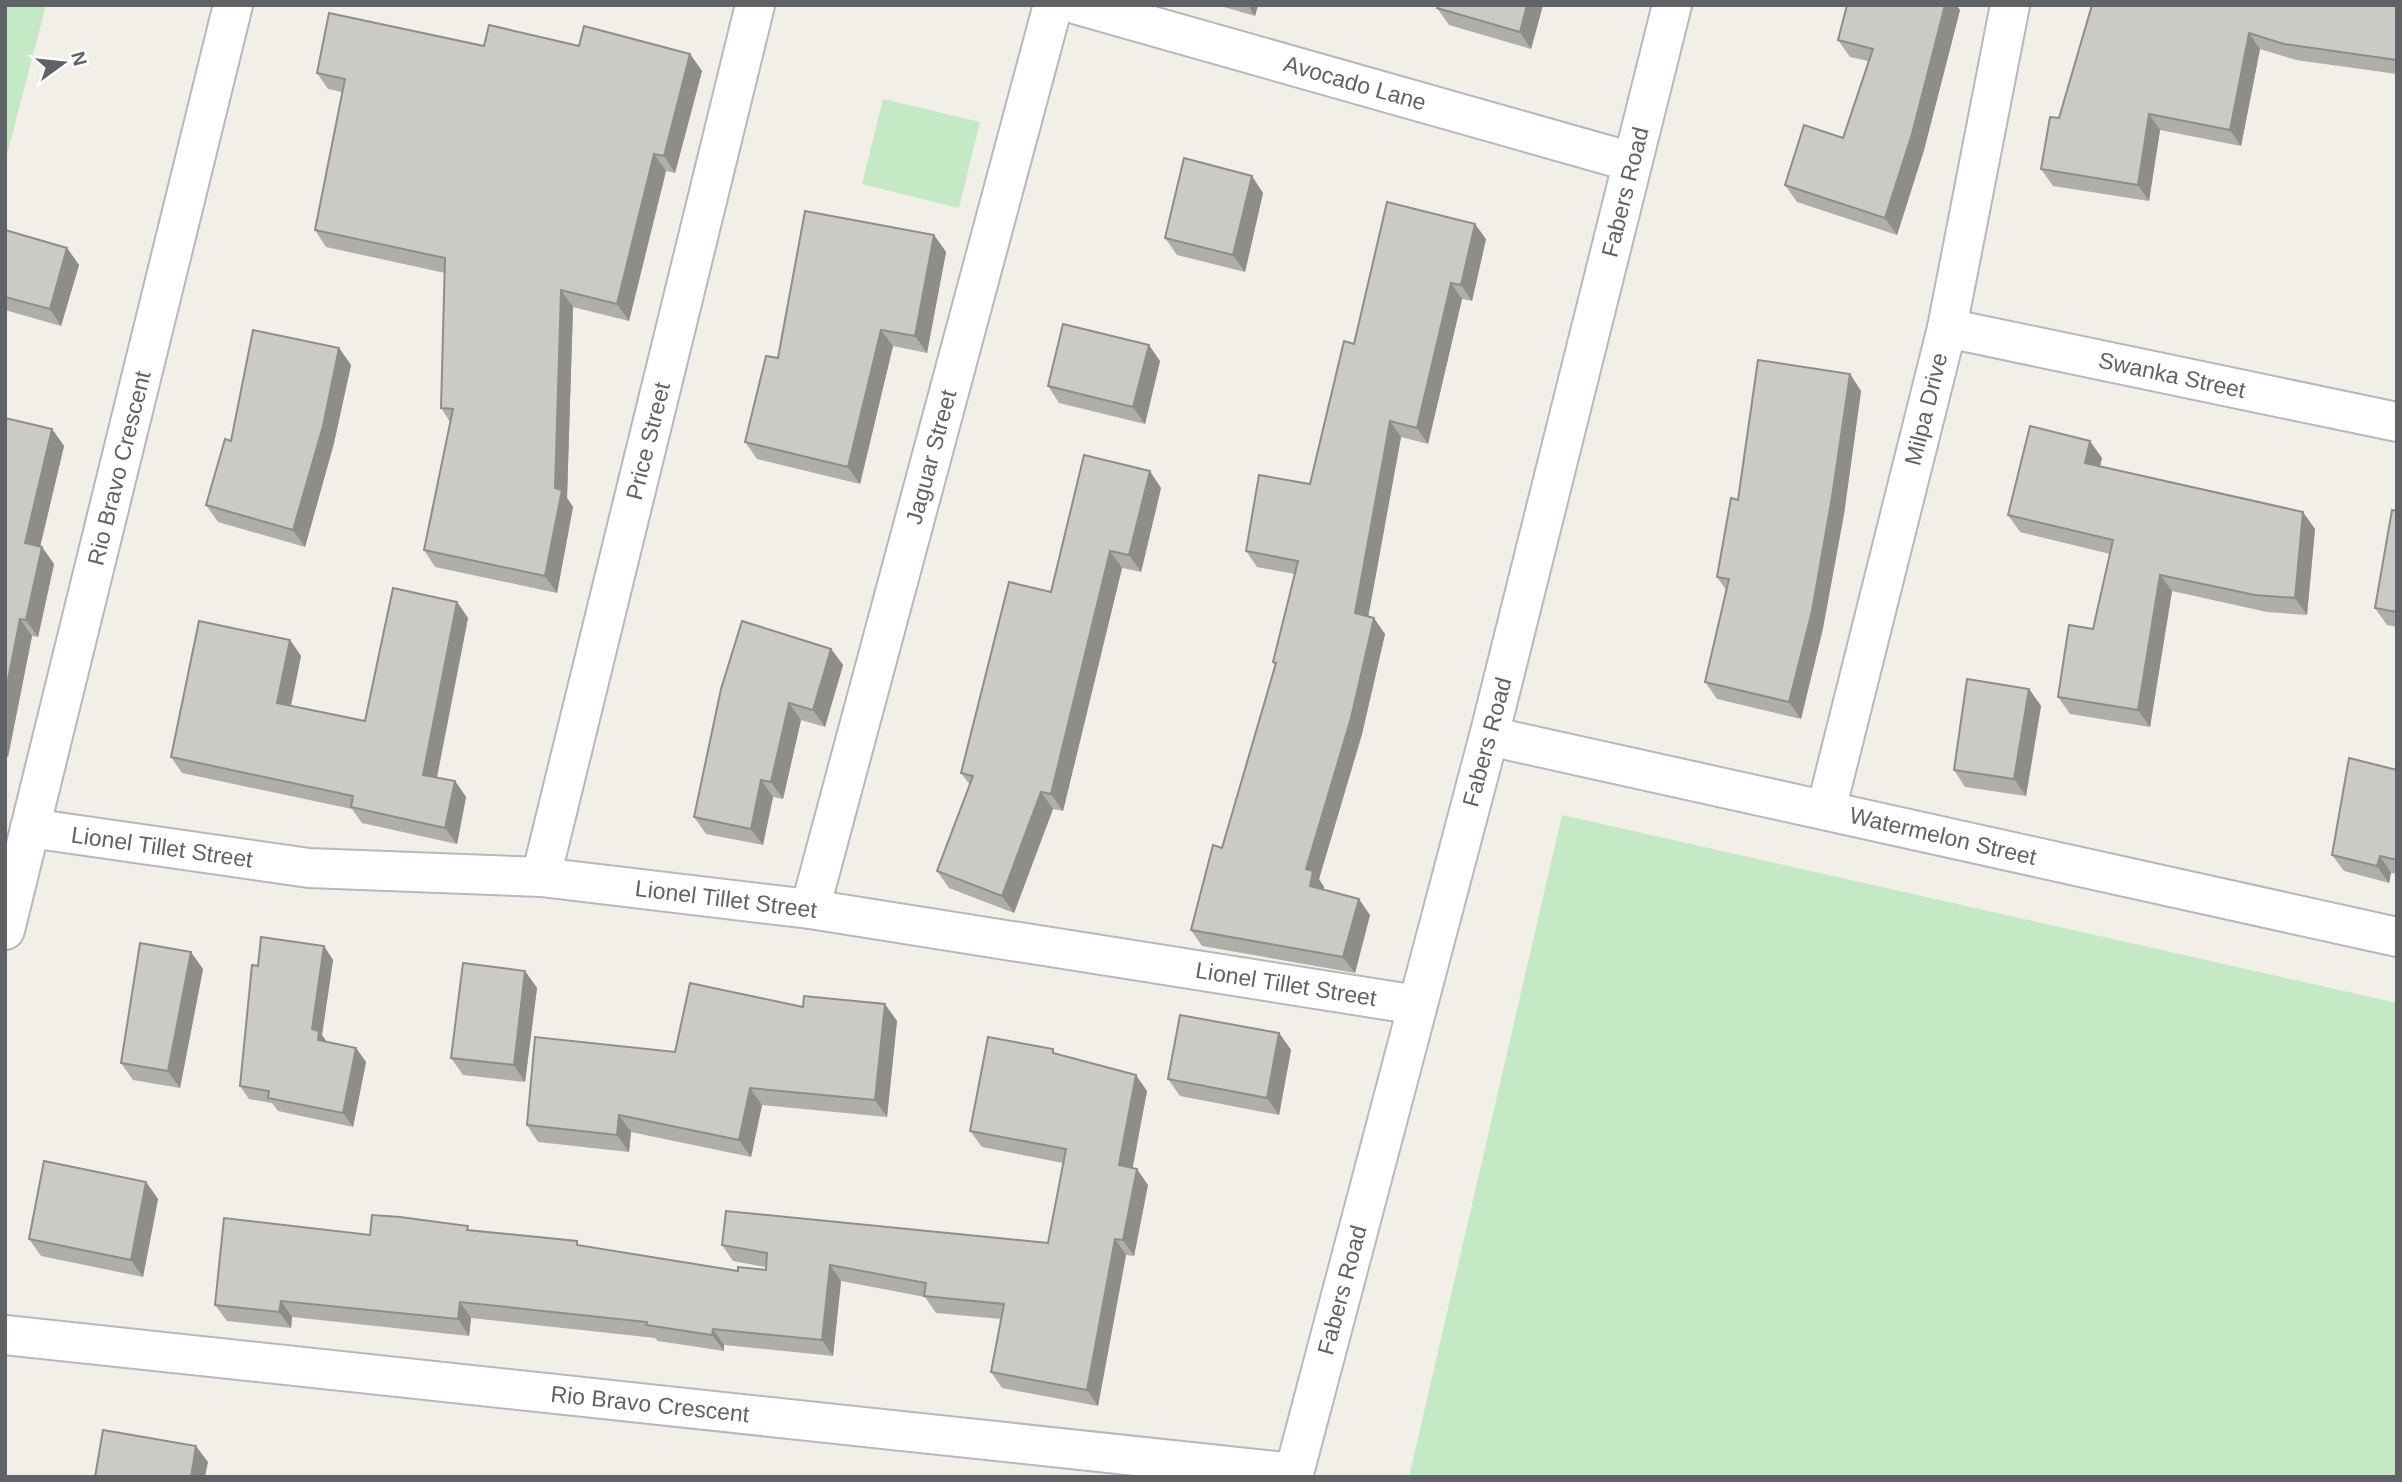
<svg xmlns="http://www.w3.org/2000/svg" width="2402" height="1482" font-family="Arial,sans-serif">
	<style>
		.green { fill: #c5e8c5 }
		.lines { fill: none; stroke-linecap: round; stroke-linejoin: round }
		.minor-casing { stroke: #b5b8bc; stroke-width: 42 }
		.secondary-casing { stroke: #b6babf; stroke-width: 42 }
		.minor { stroke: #fff; stroke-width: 38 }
		.secondary { stroke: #fff; stroke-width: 38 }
		.wall { fill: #afaea9 }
		.shaded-wall { fill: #8f8d8a }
		.building { fill: #cccac5; stroke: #8f8d8a; stroke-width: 2 }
		.labels { text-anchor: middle; stroke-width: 7; stroke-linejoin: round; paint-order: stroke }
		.street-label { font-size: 23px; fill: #5f6368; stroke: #fff }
	</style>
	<rect width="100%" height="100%" fill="#f1efe8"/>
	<!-- green -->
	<g class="green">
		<path d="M5 5H46L5 162Z"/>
		<path d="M883 99 980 122 959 208 862 184Z"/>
		<path d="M1562 815 2397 1003V1477H1409Z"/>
	</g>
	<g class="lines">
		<defs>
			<g id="minor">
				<path d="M1078 5 1632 162"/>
				<path d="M1947 328 2397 422"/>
				<path d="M1489 736 2397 937"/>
				<path d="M1826 810 1947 328 2010 5"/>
				<path d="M30 828 309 868 541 877 810 909 1417 1005"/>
				<path d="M541 877 755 5"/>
				<path d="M810 909 1053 5"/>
				<path d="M5 930 233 5"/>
				<path d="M5 1335 1294 1473"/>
			</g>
			<path id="secondary" d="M1293 1477 1489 736 1672 5"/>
		</defs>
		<!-- minor casing -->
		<use href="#minor" class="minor-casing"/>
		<!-- secondary casing -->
		<use href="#secondary" class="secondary-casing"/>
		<!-- minor -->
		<use href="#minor" class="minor"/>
		<!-- secondary -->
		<use href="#secondary" class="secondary"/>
	</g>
	<!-- wall -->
	<g class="wall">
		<path d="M1217 5H1258L1255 16Z"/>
		<path d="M1543 5 1531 49 1449 25 1437 8Z"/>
		<path d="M1847 5H1956L1960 10 1924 150 1897 235 1797 202 1785 185 1843 138 1868 61 1850 57 1838 40Z"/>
		<path d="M2092 5H2397V74L2296 60 2260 49 2241 146 2160 130 2149 201 2053 186 2041 169 2059 118Z"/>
		<path d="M484 46H579L690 54 702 71 675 173 666 171 629 321 573 307 567 498 573 507 557 593 435 567 424 550 450 422 441 408 445 273 326 247 315 230 342 92 328 89 317 73Z"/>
		<path d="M1263 193 1245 272 1177 255 1165 238Z"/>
		<path d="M5 230 67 248 79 265 61 326 5 310Z"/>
		<path d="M934 235 946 252 927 353 893 346 860 484 757 459 745 442 778 358Z"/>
		<path d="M1486 239 1472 301 1462 299 1428 444 1401 437 1368 617 1385 634 1362 734 1319 879 1324 887V889L1370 915 1355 973 1202 946 1191 930 1222 848 1275 665 1273 662 1295 574 1257 567 1246 551 1310 484 1354 344Z"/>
		<path d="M339 348 351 365 334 443 305 547 218 522 206 505Z"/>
		<path d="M1160 361 1145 424 1059 403 1048 386Z"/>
		<path d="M1850 374 1861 391 1844 514 1823 628 1801 719 1717 699 1705 682 1726 590 1717 577 1738 500Z"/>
		<path d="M5 418 52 429 64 446 40 546 42 547 54 564 38 637 32 636 8 757 5 756Z"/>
		<path d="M2102 458 2100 466 2315 529 2307 615 2267 612 2172 591 2150 727 2070 714 2058 697 2093 629 2110 554 2020 532 2008 515Z"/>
		<path d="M1161 488 1141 572 1122 568 1063 811 1053 809 1014 913 949 888 937 871 970 785 961 773 1051 592Z"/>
		<path d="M2397 511V627L2387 625 2375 608Z"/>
		<path d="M457 602 468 618 437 778 455 781 466 797 457 844 362 823 352 809 182 773 171 757 290 640 301 656 291 706 365 721Z"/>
		<path d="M831 649 843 665 825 727 801 720 783 799 773 797 763 845 706 834 694 817Z"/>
		<path d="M2029 689 2041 706 2026 796 1965 787 1954 770Z"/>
		<path d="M2397 770V874L2391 873 2389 883 2344 871 2332 855Z"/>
		<path d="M324 946 333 960 322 1035 327 1042 356 1048 366 1062 353 1127 278 1111 272 1103 249 1099 240 1086 258 966Z"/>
		<path d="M203 969 180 1088 133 1080 121 1063Z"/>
		<path d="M525 971 537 988 525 1082 463 1075 451 1058Z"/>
		<path d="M803 1007 897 1021 887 1117 762 1105 751 1157 631 1132 629 1152 538 1142 527 1125 675 1052Z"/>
		<path d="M1279 1033 1291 1050 1279 1115 1180 1096 1168 1079Z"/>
		<path d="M1057 1055 1147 1091 1132 1168 1148 1185 1134 1256 1126 1255 1098 1406 1002 1388 991 1372 1001 1319 936 1313 925 1297 841 1281 833 1356 724 1345V1351L658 1341 655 1338 471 1318 469 1336 292 1317 291 1328 227 1321 215 1305 370 1235 471 1230 580 1246 738 1271 766 1270V1267L733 1261 722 1245 1048 1243 1063 1163 982 1147 970 1131Z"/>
		<path d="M146 1182 158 1199 143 1277 41 1256 29 1239Z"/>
	</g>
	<!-- shaded-wall -->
	<g class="shaded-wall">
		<path d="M1248 5H1258L1255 16Z"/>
		<path d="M1527 5H1543L1531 49 1520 32Z"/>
		<path d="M1945 5H1956L1960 10 1924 150 1897 235 1885 218Z"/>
		<path d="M2249 33 2260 49 2241 146 2230 130Z"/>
		<path d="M690 54 702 71 675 173 664 156Z"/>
		<path d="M2149 114 2160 130 2149 201 2138 185Z"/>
		<path d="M654 154 666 171 629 321 617 304Z"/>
		<path d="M1252 176 1263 193 1245 272 1233 255Z"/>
		<path d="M1475 224 1486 239 1472 301 1461 285Z"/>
		<path d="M934 235 946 252 927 353 915 336Z"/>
		<path d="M67 248 79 265 61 326 50 309Z"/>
		<path d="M1451 283 1462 299 1428 444 1417 428Z"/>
		<path d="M561 290 573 307 567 498 573 507 557 593 545 576 555 488Z"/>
		<path d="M881 330 893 346 860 484 848 467Z"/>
		<path d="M1149 345 1160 361 1145 424 1133 407Z"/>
		<path d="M339 348 351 365 334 443 305 547 293 530Z"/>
		<path d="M1850 374 1861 391 1844 514 1823 628 1801 719 1789 702Z"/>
		<path d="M1390 421 1401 437 1366 629 1355 613Z"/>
		<path d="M52 429 64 446 37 560 25 543Z"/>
		<path d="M2090 441 2102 458 2096 480 2085 463Z"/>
		<path d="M1150 471 1161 488 1141 572 1129 555Z"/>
		<path d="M2303 512 2315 529 2307 615 2295 598Z"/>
		<path d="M42 547 54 564 38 637 26 620Z"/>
		<path d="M1110 551 1122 568 1063 811 1051 794Z"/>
		<path d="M2160 575 2172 591 2150 727 2138 710Z"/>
		<path d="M457 602 468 618 434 791 423 775Z"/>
		<path d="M1374 618 1385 634 1362 734 1319 879 1324 887 1321 902 1310 886 1306 869Z"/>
		<path d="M20 619 32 636 8 757 5 752V695Z"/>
		<path d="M290 640 301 656 288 719 277 703Z"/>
		<path d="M831 649 843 665 825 727 813 710Z"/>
		<path d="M2029 689 2041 706 2026 796 2014 779Z"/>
		<path d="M789 703 801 720 783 799 771 782Z"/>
		<path d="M761 780 773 797 763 845 751 829Z"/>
		<path d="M455 781 466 797 457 844 445 828Z"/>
		<path d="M1041 792 1053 809 1014 913 1002 896Z"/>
		<path d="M2380 856 2391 873 2389 883 2377 866Z"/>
		<path d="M1359 899 1370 915 1355 973 1343 957Z"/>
		<path d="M324 946 333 960 322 1035 329 1045 318 1040 312 1029Z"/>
		<path d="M191 952 203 969 180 1088 168 1071Z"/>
		<path d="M525 971 537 988 525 1082 514 1065Z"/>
		<path d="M885 1004 897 1021 887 1117 875 1100Z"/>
		<path d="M1279 1033 1291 1050 1279 1115 1267 1098Z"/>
		<path d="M356 1048 366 1062 353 1127 343 1113Z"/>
		<path d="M1136 1075 1147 1091 1130 1182 1119 1165Z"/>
		<path d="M750 1088 762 1105 751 1157 739 1140Z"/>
		<path d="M619 1115 631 1132 629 1152 617 1135Z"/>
		<path d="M1137 1169 1148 1185 1134 1256 1123 1240Z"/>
		<path d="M146 1182 158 1199 143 1277 131 1260Z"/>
		<path d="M1115 1239 1126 1255 1098 1406 1087 1390Z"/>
		<path d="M830 1265 841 1281 833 1356 822 1340Z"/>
		<path d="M281 1301 292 1317 291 1328 279 1312Z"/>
		<path d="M460 1302 471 1318 469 1336 458 1319Z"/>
		<path d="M713 1329 724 1345V1351L712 1335Z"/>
		<path d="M196 1446 208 1462 205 1477H191Z"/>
	</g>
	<!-- building -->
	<g class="building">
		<path d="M1438 5H1527L1520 32 1437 8Z"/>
		<path d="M1847 5H1945L1912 134 1885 218 1785 185 1804 125 1843 138 1873 49 1838 40Z"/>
		<path d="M2092 5H2397V60L2284 44 2249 33 2230 130 2149 114 2138 185 2041 169 2050 117 2059 118Z"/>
		<path d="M329 13 484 46 489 25 579 46 584 26 690 54 664 156 654 154 617 304 561 290 555 488 562 490 545 576 424 550 453 409 441 408 445 258 315 230 345 79 317 73Z"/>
		<path d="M1184 158 1252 176 1233 255 1165 238Z"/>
		<path d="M1387 202 1475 224 1461 285 1451 283 1417 428 1390 421 1355 613 1374 618 1351 718 1306 869 1313 871 1310 886 1359 899 1343 957 1191 930 1213 845 1222 848 1276 663 1273 662 1298 561 1246 551 1259 475 1310 484 1344 341 1354 344Z"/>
		<path d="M805 211 934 235 915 336 881 330 848 467 745 442 766 356 778 358Z"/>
		<path d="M5 230 67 248 50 309 5 297Z"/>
		<path d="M1063 324 1149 345 1133 407 1048 386Z"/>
		<path d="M253 330 339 348 323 426 293 530 206 505 225 439 231 441Z"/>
		<path d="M1758 360 1850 374 1832 497 1812 611 1789 702 1705 682 1729 579 1717 577 1731 498 1738 500Z"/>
		<path d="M5 418 52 429 25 543 42 547 26 620 20 619 5 695Z"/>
		<path d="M2030 426 2090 441 2085 463 2303 512 2295 598 2255 595 2160 575 2138 710 2058 697 2069 625 2093 629 2113 540 2008 515Z"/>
		<path d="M1084 455 1150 471 1129 555 1110 551 1051 794 1041 792 1002 896 937 871 973 776 961 773 1009 582 1051 592Z"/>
		<path d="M2392 510 2397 511V612L2375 608Z"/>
		<path d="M393 588 457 602 423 775 455 781 445 828 351 807 353 796 171 757 199 621 290 640 277 703 365 721Z"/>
		<path d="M742 621 831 649 813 710 789 703 771 782 761 780 751 829 694 817 721 689Z"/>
		<path d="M1967 679 2029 689 2014 779 1954 770Z"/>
		<path d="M2349 758 2397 770V860L2380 856 2377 866 2332 855Z"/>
		<path d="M261 937 324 946 312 1029 319 1031 318 1040 356 1048 343 1113 268 1098 269 1091 240 1086 252 965 258 966Z"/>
		<path d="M140 943 191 952 168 1071 121 1063Z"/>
		<path d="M463 963 525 971 514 1065 451 1058Z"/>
		<path d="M690 983 803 1007 804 996 885 1004 875 1100 750 1088 739 1140 619 1115 617 1135 527 1125 535 1037 675 1052Z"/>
		<path d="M1180 1015 1279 1033 1267 1098 1168 1079Z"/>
		<path d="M988 1037 1053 1049V1053L1136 1075 1119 1165 1137 1169 1123 1240 1115 1239 1087 1390 991 1372 1004 1304 924 1296 926 1283 830 1265 822 1340 713 1329 712 1335 646 1325 647 1322 460 1302 458 1319 281 1301 279 1312 215 1305 224 1218 370 1235 372 1215 400 1217 468 1226 467 1230 577 1241V1245L738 1271V1267L766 1270 767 1253 722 1245 726 1211 1048 1243 1066 1149 970 1131Z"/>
		<path d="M44 1161 146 1182 131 1260 29 1239Z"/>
		<path d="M103 1430 196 1446 191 1477H95Z"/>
	</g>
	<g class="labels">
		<!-- street labels -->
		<g class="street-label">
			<text transform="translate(1355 83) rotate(16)" y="8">Avocado Lane</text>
			<text transform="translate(1625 192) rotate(-76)" y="8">Fabers Road</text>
			<text transform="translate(2172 375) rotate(12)" y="8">Swanka Street</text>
			<text transform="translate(1926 409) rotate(-76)" y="8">Milpa Drive</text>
			<text transform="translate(648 441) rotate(-76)" y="8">Price Street</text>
			<text transform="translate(931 457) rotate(-75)" y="8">Jaguar Street</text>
			<text transform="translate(119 468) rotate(-76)" y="8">Rio Bravo Crescent</text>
			<text transform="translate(1487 742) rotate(-75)" y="8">Fabers Road</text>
			<text transform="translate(1943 836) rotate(13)" y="8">Watermelon Street</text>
			<text transform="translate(162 847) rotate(8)" y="8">Lionel Tillet Street</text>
			<text transform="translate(726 899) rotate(7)" y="8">Lionel Tillet Street</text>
			<text transform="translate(1286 984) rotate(9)" y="8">Lionel Tillet Street</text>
			<text transform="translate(1342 1290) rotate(-75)" y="8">Fabers Road</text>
			<text transform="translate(650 1404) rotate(6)" y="8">Rio Bravo Crescent</text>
		</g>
	</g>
	<!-- border -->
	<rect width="2402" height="1482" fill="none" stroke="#5f6368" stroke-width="14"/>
	<!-- north arrow -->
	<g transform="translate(63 63) rotate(75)" stroke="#ffffff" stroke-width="5" paint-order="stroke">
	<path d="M0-5L12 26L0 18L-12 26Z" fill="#5f6368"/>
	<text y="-10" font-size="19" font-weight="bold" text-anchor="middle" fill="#5f6368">N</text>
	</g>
</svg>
